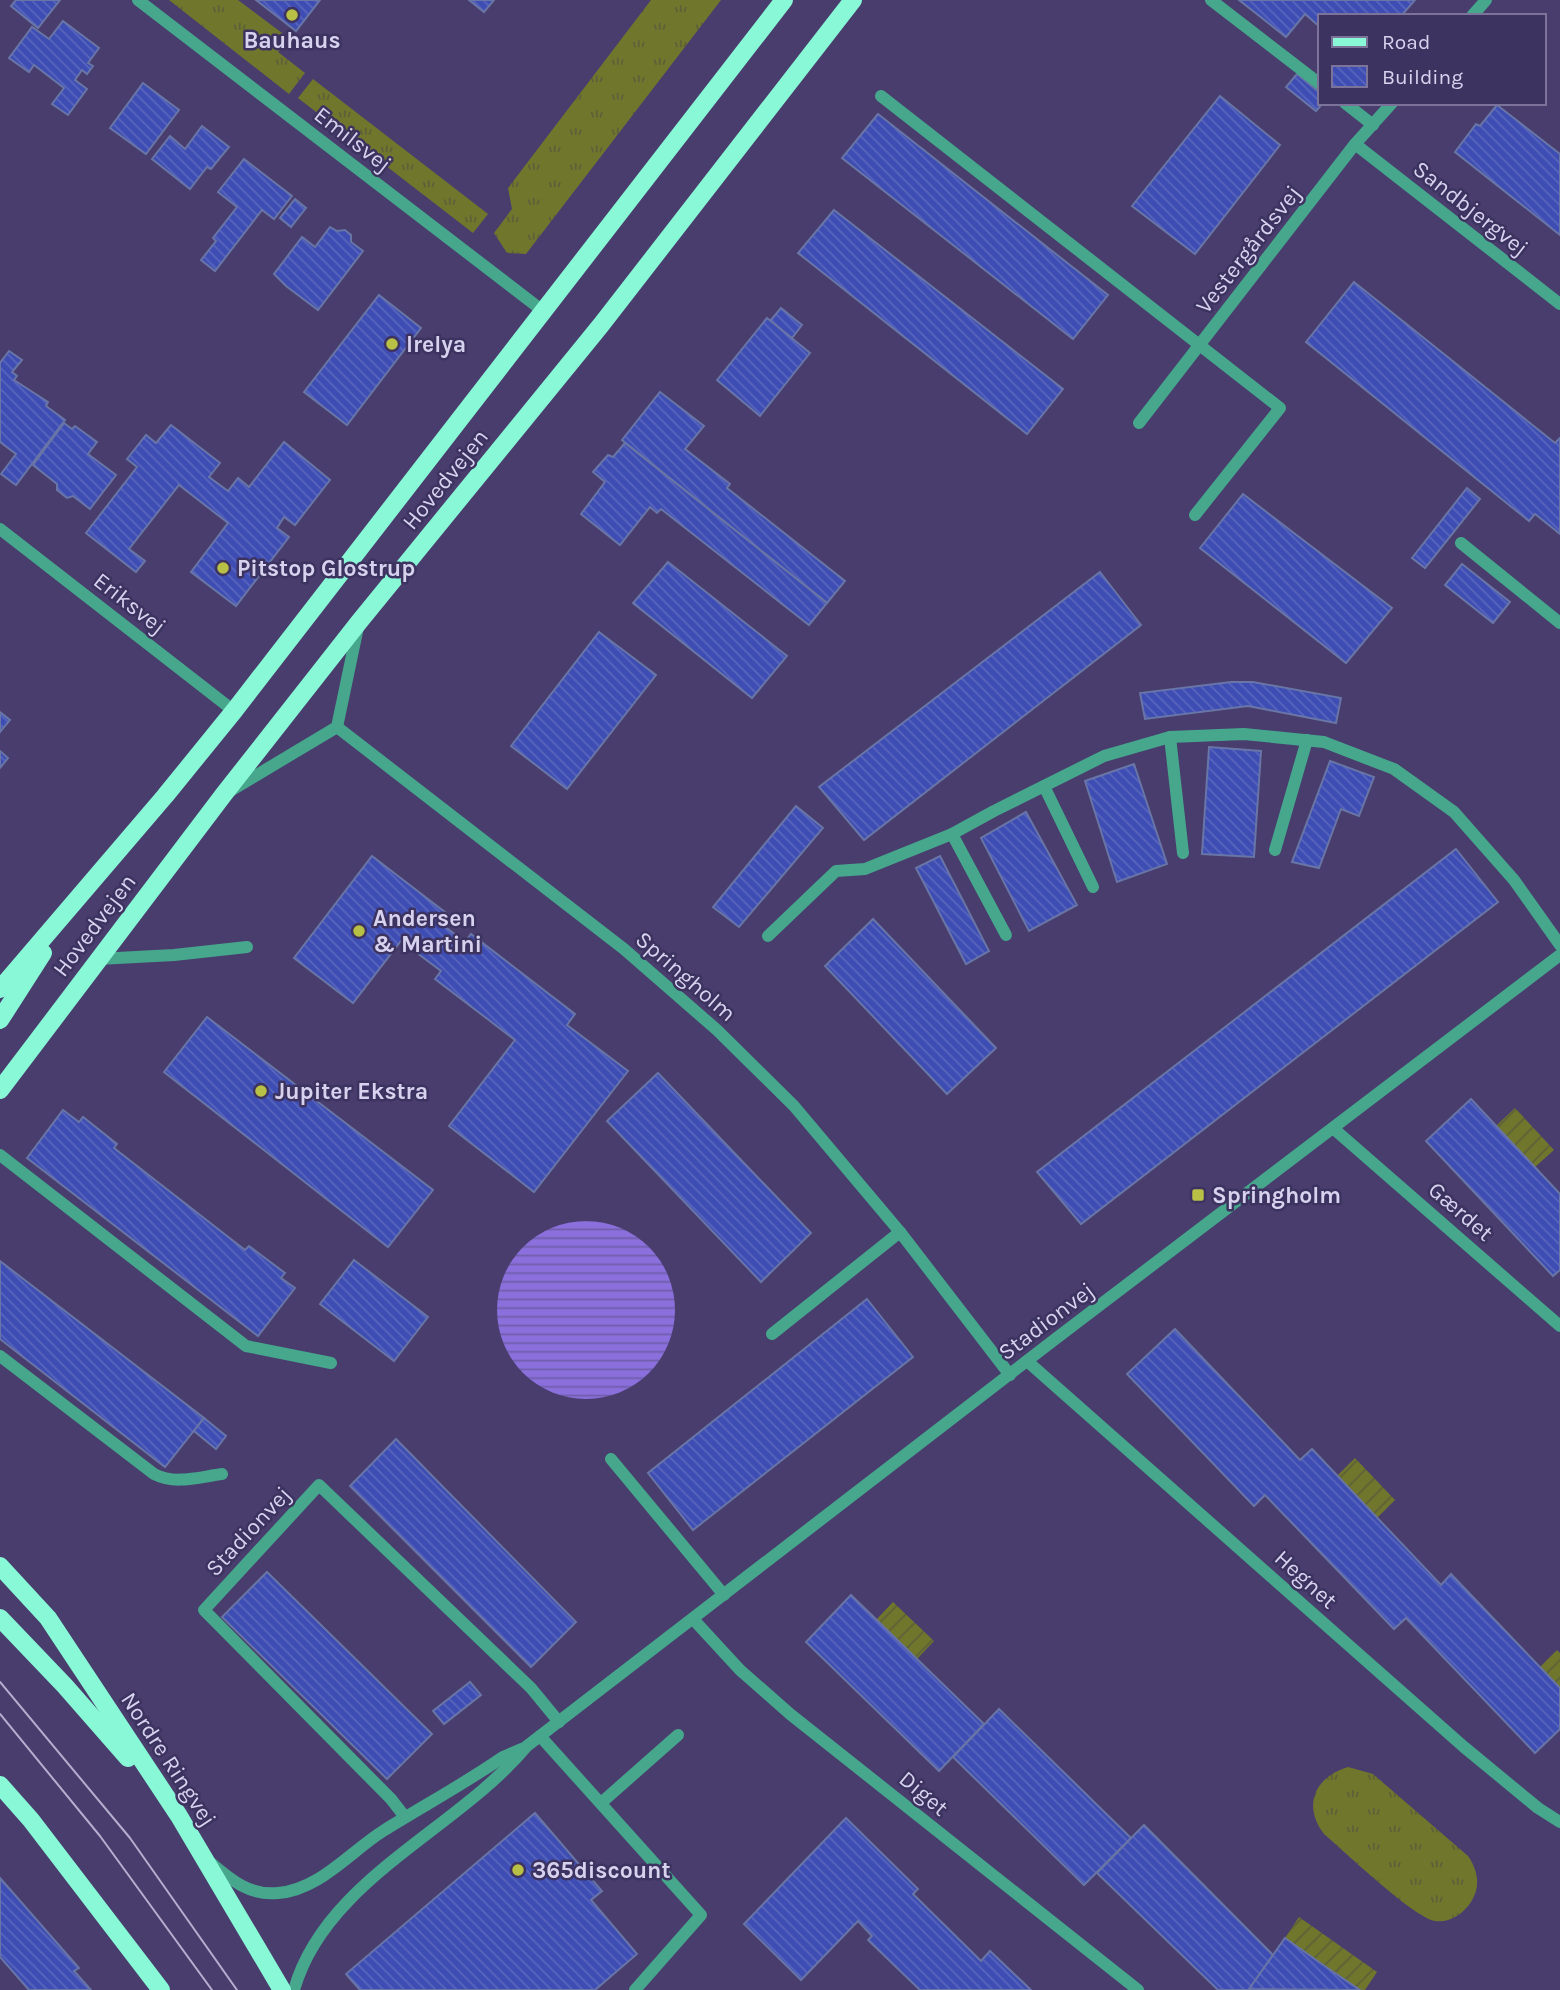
<svg xmlns="http://www.w3.org/2000/svg" width="1560" height="1990" font-family="Karla,sans-serif">
	<style>
		.grass { fill: url(#grass-tufts) }
		.garden { fill: url(#garden-furrows) }
		.water { fill: url(#water-rules) }
		.building { fill: url(#building-back-hatch); stroke: #6875a6; stroke-width: 2 }
		.lines { fill: none; stroke-linecap: round; stroke-linejoin: round }
		.minor { stroke: #46a78d; stroke-width: 12 }
		.major { stroke: #89f8d7; stroke-width: 18 }
		.tram { stroke: #b4aecf; stroke-width: 2 }
		.poi-dot { fill: #b9c046; stroke: #3d3360; stroke-width: 2.5 }
		.labels { text-anchor: middle; stroke-width: 5; stroke-linejoin: round; paint-order: stroke }
		.poi-label { font-size: 23px; font-weight: bold; fill: #d7d3ef; stroke: #3d3360; text-anchor: start }
		.street-label { font-size: 23px; fill: #d7d3ef; stroke: #3d3360 }
	</style>
	<defs>
		<pattern id="grass-tufts" width="24" height="20" patternUnits="userSpaceOnUse" patternTransform="scale(1.75)"><rect width="24" height="20" fill="#71762d"/><path d="M3 7l-1-3M5 7V3M7 7l1-3M15 17l-1-3M17 17v-4M19 17l1-3" fill="none" stroke="#5d6038"/></pattern>
		<pattern id="garden-furrows" width="10" height="10" patternUnits="userSpaceOnUse" patternTransform="scale(1.75)"><rect width="10" height="10" fill="#71762d"/><path d="M-1 1l2-2M0 10L10 0M9 11l2-2" fill="none" stroke="#5d6038"/></pattern>
		<pattern id="water-rules" width="6" height="5" patternUnits="userSpaceOnUse" patternTransform="scale(1.75)"><rect width="6" height="5" fill="#8a6fdd"/><path d="M0 2.5h6" fill="none" stroke="#705ea9"/></pattern>
		<pattern id="building-back-hatch" width="6" height="6" patternUnits="userSpaceOnUse" patternTransform="scale(1.75)"><rect width="6" height="6" fill="#3e4db3"/><path d="M-1 5l2 2M0 0l6 6M5-1l2 2" fill="none" stroke="#5966be"/></pattern>
	</defs>
	<rect width="100%" height="100%" fill="#483d6c"/>
	<!-- grass -->
	<g class="grass">
		<path d="M169 0H238L290 39 278 52 305 73 289 94Z"/>
		<path d="M651 0H721L526 254 507 253 494 233 512 209 508 188Z"/>
		<path d="M313 79 488 214 473 233 298 98Z"/>
		<path d="M1348 1767 1373 1774 1468 1856C1478 1870 1481 1887 1471 1902 1463 1914 1450 1923 1435 1921 1414 1918 1344 1851 1324 1834 1302 1805 1315 1777 1348 1767Z"/>
	</g>
	<!-- garden -->
	<g class="garden">
		<path d="M1515 1108 1554 1150 1535 1167 1496 1126Z"/>
		<path d="M1355 1458 1395 1500 1377 1518 1337 1476Z"/>
		<path d="M893 1602 934 1641 917 1659 876 1620Z"/>
		<path d="M1557 1650 1560 1653V1688L1540 1667Z"/>
		<path d="M1299 1917 1377 1972 1365 1990H1360L1285 1938Z"/>
	</g>
	<!-- water -->
	<circle class="water" cx="586" cy="1310" r="89"/>
	<!-- building -->
	<g class="building">
		<path d="M16 0H60L38 28 11 6Z"/>
		<path d="M256 0H320L296 31Z"/>
		<path d="M469 0H494L484 12Z"/>
		<path d="M1239 0H1415L1401 16H1320V27L1305 14 1286 37Z"/>
		<path d="M63 21 99 48 88 63 93 66 87 74 82 70 75 80 87 89 68 115 52 104 64 88 34 65 29 72 9 58 32 27 49 39Z"/>
		<path d="M1297 74 1320 93V103H1323L1316 111 1286 87Z"/>
		<path d="M143 83 179 110 146 154 110 128Z"/>
		<path d="M1220 96 1280 145 1195 254 1132 206Z"/>
		<path d="M1497 105 1560 154V235L1455 152 1476 124 1480 126Z"/>
		<path d="M878 114 1108 295 1073 339 842 158Z"/>
		<path d="M202 126 229 147 211 169 207 167 190 189 152 159 170 136 185 149Z"/>
		<path d="M244 159 292 196 274 219 262 210 215 271 201 260 216 241 213 238 237 207 218 192Z"/>
		<path d="M295 199 306 208 291 227 280 218Z"/>
		<path d="M834 210 1063 389 1027 434 798 253Z"/>
		<path d="M330 227 337 231 345 230 351 235V242L363 251 318 310 286 286 274 274 302 237 315 247Z"/>
		<path d="M1354 282 1555 443 1560 438V534L1535 514 1529 521 1306 342Z"/>
		<path d="M379 295 421 328 347 425 304 392Z"/>
		<path d="M781 308 802 325 792 338 770 321Z"/>
		<path d="M767 318 810 353 760 416 717 380Z"/>
		<path d="M9 351 22 360 12 372 17 376 14 380 48 402 46 406 65 420 16 485 1 474 16 454 0 442V363Z"/>
		<path d="M660 392 704 426 685 449 730 484 727 488 845 581 827 603 622 440Z"/>
		<path d="M64 423 72 429 75 426 97 442 88 454 116 475 90 509 73 496 67 498 57 490V484L33 465Z"/>
		<path d="M171 425 220 463 209 477 228 491 238 478 249 487 284 442 330 480 295 525 284 517 277 528 289 537 236 606 191 572 228 523 179 485 129 549 145 561 136 572 86 533 137 467 127 459 146 435 156 443Z"/>
		<path d="M625 443 827 603 809 625 661 509 657 513 650 507 620 545 581 514 605 482 593 472 608 455 613 457Z"/>
		<path d="M1467 488 1480 499 1425 568 1412 558Z"/>
		<path d="M1243 494 1392 608 1346 663 1200 548Z"/>
		<path d="M668 562 787 656 752 698 633 603Z"/>
		<path d="M1462 564 1510 602 1493 623 1445 585Z"/>
		<path d="M1100 572 1141 625 864 840 819 787Z"/>
		<path d="M599 632 656 675 567 789 511 746Z"/>
		<path d="M1231 682H1253L1341 698 1336 723 1248 706 1145 719 1140 693Z"/>
		<path d="M0 712 10 720 0 732Z"/>
		<path d="M1209 747 1261 751 1254 857 1202 854Z"/>
		<path d="M0 751 8 758 0 768Z"/>
		<path d="M1330 761 1374 777 1359 816 1341 809 1319 868 1292 862Z"/>
		<path d="M1134 764 1167 864 1117 882 1085 781Z"/>
		<path d="M796 806 823 828 739 927 713 907Z"/>
		<path d="M1026 812 1077 905 1029 931 981 838Z"/>
		<path d="M1456 849 1498 902 1081 1224 1037 1172Z"/>
		<path d="M372 856 450 916 443 925 465 942 471 934 575 1014 567 1025 628 1071 534 1192 449 1126 515 1040 435 979 441 971 401 941 353 1003 294 958Z"/>
		<path d="M940 856 989 951 966 964 916 868Z"/>
		<path d="M873 919 996 1048 947 1094 825 966Z"/>
		<path d="M207 1017 433 1190 388 1247 164 1072Z"/>
		<path d="M658 1073 811 1233 761 1282 607 1121Z"/>
		<path d="M1471 1099 1560 1194V1270L1553 1276 1426 1141Z"/>
		<path d="M63 1110 79 1122 83 1117 117 1144 114 1148 245 1250 249 1246 285 1273 281 1278 295 1288 258 1336 27 1158Z"/>
		<path d="M354 1260 428 1317 394 1361 320 1304Z"/>
		<path d="M0 1261 204 1418 165 1467 0 1339Z"/>
		<path d="M867 1299 913 1357 693 1530 648 1473Z"/>
		<path d="M1175 1329 1300 1460 1312 1449 1441 1585 1451 1574 1560 1688V1729L1535 1753 1406 1618 1394 1629 1265 1495 1254 1506 1127 1374Z"/>
		<path d="M204 1418 226 1436 216 1449 194 1431Z"/>
		<path d="M396 1439 576 1622 531 1667 350 1486Z"/>
		<path d="M267 1572 432 1734 387 1779 222 1617Z"/>
		<path d="M851 1595 984 1724 939 1771 806 1642Z"/>
		<path d="M470 1682 481 1695 444 1724 433 1711Z"/>
		<path d="M999 1709 1131 1838 1084 1885 953 1757Z"/>
		<path d="M535 1813 602 1891 591 1900 637 1954 595 1990H360L346 1974Z"/>
		<path d="M846 1818 918 1889 913 1894 981 1961 990 1951 1031 1990H920L868 1940 872 1936 858 1921 801 1980 744 1924Z"/>
		<path d="M1144 1825 1273 1955 1249 1990H1218L1097 1873Z"/>
		<path d="M0 1878 79 1968 74 1971 91 1990H29L0 1957Z"/>
		<path d="M1285 1938 1326 1967 1360 1990 1249 1989Z"/>
	</g>
	<g class="lines">
		<!-- minor -->
		<g class="minor">
			<path d="M138 0 543 311"/>
			<path d="M1211 0 1320 84"/>
			<path d="M1472 16 1486 0"/>
			<path d="M881 96 1280 408 1195 515"/>
			<path d="M1345 103 1373 125"/>
			<path d="M1355 144 1560 304"/>
			<path d="M1139 423 1355 144 1392 103"/>
			<path d="M0 529 234 711"/>
			<path d="M1461 543 1560 623"/>
			<path d="M337 727 624 949 717 1030 794 1106 900 1232 1010 1375"/>
			<path d="M1170 737 1183 853"/>
			<path d="M1044 786 1093 887"/>
			<path d="M230 791 337 727 358 627"/>
			<path d="M952 834 1006 935"/>
			<path d="M1275 850 1307 740"/>
			<path d="M768 936 836 871 865 869 952 834 994 811 1104 756 1170 737 1244 734 1324 742 1394 769 1454 812 1514 880 1560 945"/>
			<path d="M98 959 174 955 247 947"/>
			<path d="M1334 1129 1560 1326"/>
			<path d="M0 1155 246 1346 331 1363"/>
			<path d="M772 1334 900 1232"/>
			<path d="M0 1356 154 1474C175 1485 199 1477 222 1474"/>
			<path d="M1027 1361 1464 1747 1538 1808 1560 1822"/>
			<path d="M611 1459 724 1595"/>
			<path d="M693 1619 740 1670 790 1714 1138 1990"/>
			<path d="M540 1736 701 1915 635 1990"/>
			<path d="M601 1803 678 1735"/>
			<path d="M405 1817 391 1799 204 1610 319 1485 531 1688 559 1722"/>
			<path d="M211 1863C231 1880 250 1896 278 1893 319 1890 350 1852 383 1831 423 1806 464 1784 503 1757L524 1748"/>
			<path d="M294 1990C325 1880 457 1830 527 1746L1054 1340 1560 955"/>
		</g>
		<!-- major -->
		<g class="major">
			<path d="M0 989 165 796 234 711 784 0"/>
			<path d="M0 1020 43 953"/>
			<path d="M0 1090 224 794 359 622 601 325 853 0"/>
			<path d="M0 1566 48 1618 179 1816 282 1990"/>
			<path d="M0 1618 65 1686 128 1758"/>
			<path d="M0 1785 31 1820 161 1990"/>
		</g>
		<!-- tram -->
		<g class="tram">
			<path d="M0 1682 130 1838 237 1990"/>
			<path d="M0 1714 100 1836 212 1990"/>
		</g>
	</g>
	<!-- markers -->
	<g class="poi-dot">
		<circle cx="292" cy="15" r="7"/>
		<circle cx="392" cy="344" r="7"/>
		<circle cx="223" cy="568" r="7"/>
		<circle cx="359" cy="931" r="7"/>
		<circle cx="261" cy="1091" r="7"/>
		<rect x="1191" y="1188" width="14" height="14" rx="3.5"/>
		<circle cx="518" cy="1870" r="7"/>
	</g>
	<g class="labels">
		<!-- poi labels -->
		<g class="poi-label">
			<text x="292" y="48" text-anchor="middle">Bauhaus</text>
			<text x="406" y="352">Irelya</text>
			<text x="237" y="576">Pitstop Glostrup</text>
			<text x="373" y="926">Andersen<tspan x="373" dy="26">&amp; Martini</tspan></text>
			<text x="275" y="1099">Jupiter Ekstra</text>
			<text x="1212" y="1203">Springholm</text>
			<text x="532" y="1878">365discount</text>
		</g>
		<!-- street labels -->
		<g class="street-label">
			<text transform="translate(353 139) rotate(38)" y="8">Emilsvej</text>
			<text transform="translate(1471 208) rotate(38)" y="8">Sandbjergvej</text>
			<text transform="translate(1248 249) rotate(-52)" y="8">Vestergårdsvej</text>
			<text transform="translate(445 479) rotate(-51)" y="8">Hovedvejen</text>
			<text transform="translate(130 603) rotate(38)" y="8">Eriksvej</text>
			<text transform="translate(94 925) rotate(-53)" y="8">Hovedvejen</text>
			<text transform="translate(686 976) rotate(41)" y="8">Springholm</text>
			<text transform="translate(1461 1211) rotate(41)" y="8">Gærdet</text>
			<text transform="translate(1046 1321) rotate(-37)" y="8">Stadionvej</text>
			<text transform="translate(248 1531) rotate(-47)" y="8">Stadionvej</text>
			<text transform="translate(1306 1579) rotate(42)" y="8">Hegnet</text>
			<text transform="translate(169 1759) rotate(57)" y="8">Nordre Ringvej</text>
			<text transform="translate(924 1793) rotate(40)" y="8">Diget</text>
		</g>
	</g>
	<!-- legend -->
	<rect x="1318" y="14" width="228" height="91" fill="#3d3360" stroke="#7b7399" stroke-width="2"/>
	<rect x="1332" y="37" width="35" height="10" fill="#89f8d7" stroke="#7b7399" stroke-width="2"/>
	<text x="1382" y="49" font-size="21" fill="#d7d3ef">Road</text>
	<rect x="1332" y="66" width="35" height="21" fill="url(#building-back-hatch)" stroke="#7b7399" stroke-width="2"/>
	<text x="1382" y="84" font-size="21" fill="#d7d3ef">Building</text>
</svg>
